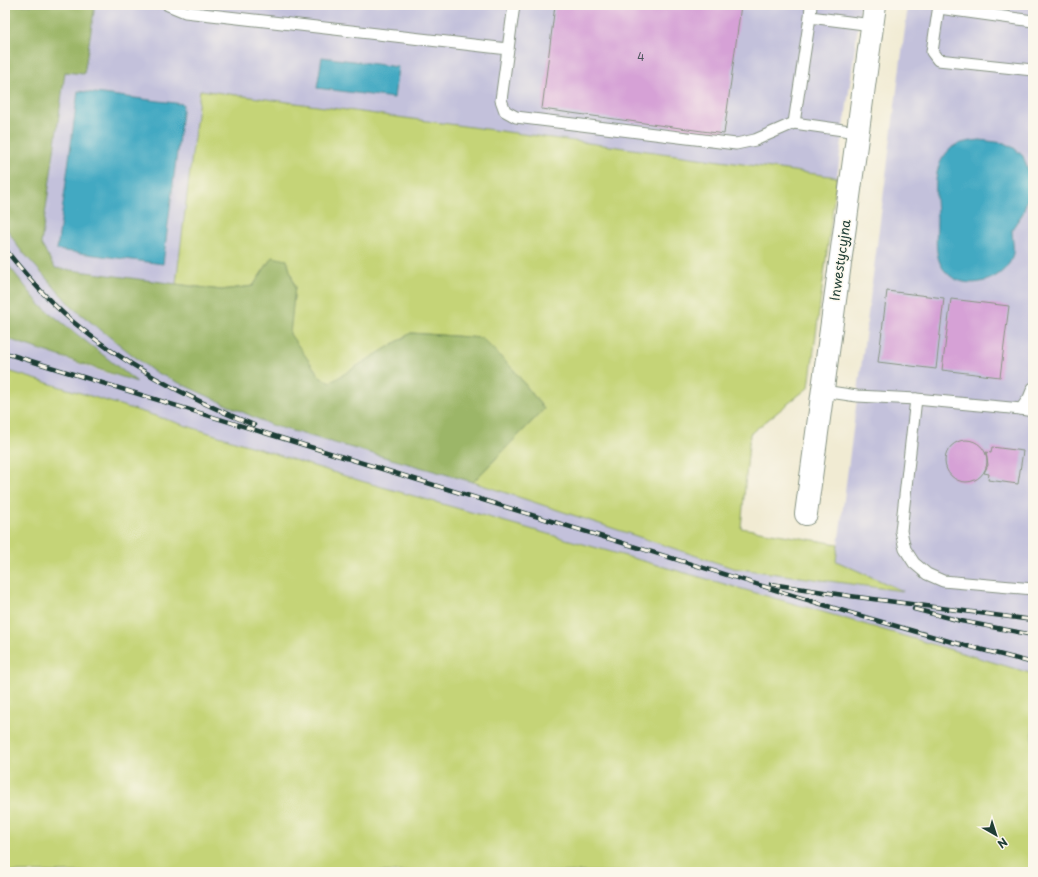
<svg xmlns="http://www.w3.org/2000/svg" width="1038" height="877" font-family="'Playpen Sans',sans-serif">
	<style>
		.industrial { fill: #c3c1db }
		.green { fill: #c5d477; stroke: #728856 }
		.forest { fill: #9cb668; stroke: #5e7a4e }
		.water { fill: #42a9c2; stroke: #30737b }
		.building { fill: #d6a1d6 }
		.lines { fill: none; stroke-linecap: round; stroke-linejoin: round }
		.lane-casing { stroke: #889484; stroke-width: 13 }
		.street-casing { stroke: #889484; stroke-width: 24 }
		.lane { stroke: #fff; stroke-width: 11 }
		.street { stroke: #fff; stroke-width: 22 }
		.rail-casing { stroke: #1f3d34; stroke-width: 4.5 }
		.rail { stroke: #fbf7ec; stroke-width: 3; stroke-dasharray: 9; stroke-linecap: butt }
		.labels { text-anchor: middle; stroke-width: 3; stroke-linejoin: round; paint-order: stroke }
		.number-label { font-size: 11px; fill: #4d565c }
		.street-label { font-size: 13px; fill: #1f3d34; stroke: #fbf7ec }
	</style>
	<rect width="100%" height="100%" fill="#fbf7ec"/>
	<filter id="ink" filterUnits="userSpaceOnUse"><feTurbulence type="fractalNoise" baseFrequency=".025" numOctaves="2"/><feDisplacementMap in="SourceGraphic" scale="8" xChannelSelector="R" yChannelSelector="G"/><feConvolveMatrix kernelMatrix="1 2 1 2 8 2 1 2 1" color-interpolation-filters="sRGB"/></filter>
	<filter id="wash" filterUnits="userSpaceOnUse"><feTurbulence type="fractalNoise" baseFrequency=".012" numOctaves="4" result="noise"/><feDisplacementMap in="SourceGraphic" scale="16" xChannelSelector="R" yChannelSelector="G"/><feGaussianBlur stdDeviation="0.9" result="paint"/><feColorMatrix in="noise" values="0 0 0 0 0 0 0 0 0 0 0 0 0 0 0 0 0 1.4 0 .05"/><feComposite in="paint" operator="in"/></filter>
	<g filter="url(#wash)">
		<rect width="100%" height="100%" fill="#f1ebd3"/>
		<!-- industrial -->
		<g class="industrial">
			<path d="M95 5H861L837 177 200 90 176 284 55 268 41 244 65 72 84 74Z"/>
			<path d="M908 5H1033V674L816 610 361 481 146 413 5 370V338L106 373 135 381 40 305 5 261V226L19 248 73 308 153 371 271 425 473 482 733 568 901 591 836 561Z"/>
		</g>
		<!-- green -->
		<g class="green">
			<path d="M200 90 837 177 809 387 750 434 741 528 838 544 836 561 903 591 733 568 473 482 544 409 513 369 482 338 411 333 331 383 321 378 289 334 295 287 272 257 253 286 221 290 176 284Z"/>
			<path d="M5 370 146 413 361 481 816 610 1033 674V872H5Z"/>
		</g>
		<!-- forest -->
		<g class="forest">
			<path d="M5 5H95L84 74 65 72 41 244 55 268 221 290 253 286 272 257 287 260 295 287 290 334 321 378 331 382 411 333 482 338 513 369 544 409 473 482 271 425 153 371 73 308 19 248 5 226Z"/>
			<path d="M5 261 40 305 137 382 5 338Z"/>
		</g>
		<!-- water -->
		<g class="water">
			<path d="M322 57 398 67 394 98 317 88Z"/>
			<path d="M78 91 183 104 163 264 57 250Z"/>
			<path d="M980 140 1004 143 1014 148 1023 156 1028 170 1032 184 1023 213 1012 229C1012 240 1016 252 1010 262 997 284 962 291 945 271 933 257 937 236 937 220 937 200 931 172 945 155 954 142 966 142 980 140Z"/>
		</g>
		<g id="blocks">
			<!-- building -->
			<g class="building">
				<path d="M555 5H741L724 134 542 109Z"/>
				<path d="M887 291 944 298 936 369 878 362Z"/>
				<path d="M951 299 1009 306 1000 377 942 370Z"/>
				<circle cx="966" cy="461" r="21"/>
				<path d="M992 447 1023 451 1018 484 988 480 989 474 984 473 988 465 986 452 991 453Z"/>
			</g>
		</g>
	</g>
	<g filter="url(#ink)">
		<use href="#blocks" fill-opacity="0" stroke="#889484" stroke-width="1"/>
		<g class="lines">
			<defs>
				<g id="lane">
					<path d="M168 5 185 12 508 49"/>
					<path d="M514 5 501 100 505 111 516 117 736 144 755 140 794 123 857 132"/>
					<path d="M811 5 810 17 872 25"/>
					<path d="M939 5 932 52 938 60 1033 70"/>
					<path d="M939 8 1033 21"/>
					<path d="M794 123 810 17"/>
					<path d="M1033 388 1029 398 1021 409 1033 411"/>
					<path d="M823 391 857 396 916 399 1021 409"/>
					<path d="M916 399 903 513 901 531 905 549 914 563 927 574 943 581 1033 589"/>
				</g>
				<path id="street" d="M806 514 875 5"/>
			</defs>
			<!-- lane casing -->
			<use href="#lane" class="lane-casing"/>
			<!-- street casing -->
			<use href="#street" class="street-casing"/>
			<!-- lane -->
			<use href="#lane" class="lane"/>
			<!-- street -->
			<use href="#street" class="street"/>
			<defs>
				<g id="rail">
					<path d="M5 249C25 274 47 300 72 321 126 366 189 399 254 425"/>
					<path d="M5 353 847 612 952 642 1033 663"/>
					<path d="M771 584 850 596 1033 620"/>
					<path d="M914 609 961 621 1033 635"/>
				</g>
			</defs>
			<!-- rail casing -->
			<use href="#rail" class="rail-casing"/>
			<!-- rail -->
			<use href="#rail" class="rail"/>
		</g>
	</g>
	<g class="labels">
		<!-- number labels -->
		<g class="number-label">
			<text x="641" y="61">4</text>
		</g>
		<!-- street labels -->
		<g class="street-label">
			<text transform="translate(840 260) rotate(-82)" y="5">Inwestycyjna</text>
		</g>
	</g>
	<!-- margin -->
	<rect width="1038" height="877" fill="none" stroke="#fbf7ec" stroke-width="20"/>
	<!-- north arrow -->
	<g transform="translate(996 835) rotate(141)" stroke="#fbf7ec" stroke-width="3" paint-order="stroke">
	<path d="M0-3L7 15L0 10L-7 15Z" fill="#1f3d34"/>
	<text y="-6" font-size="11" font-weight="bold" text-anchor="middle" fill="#1f3d34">N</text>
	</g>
</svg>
